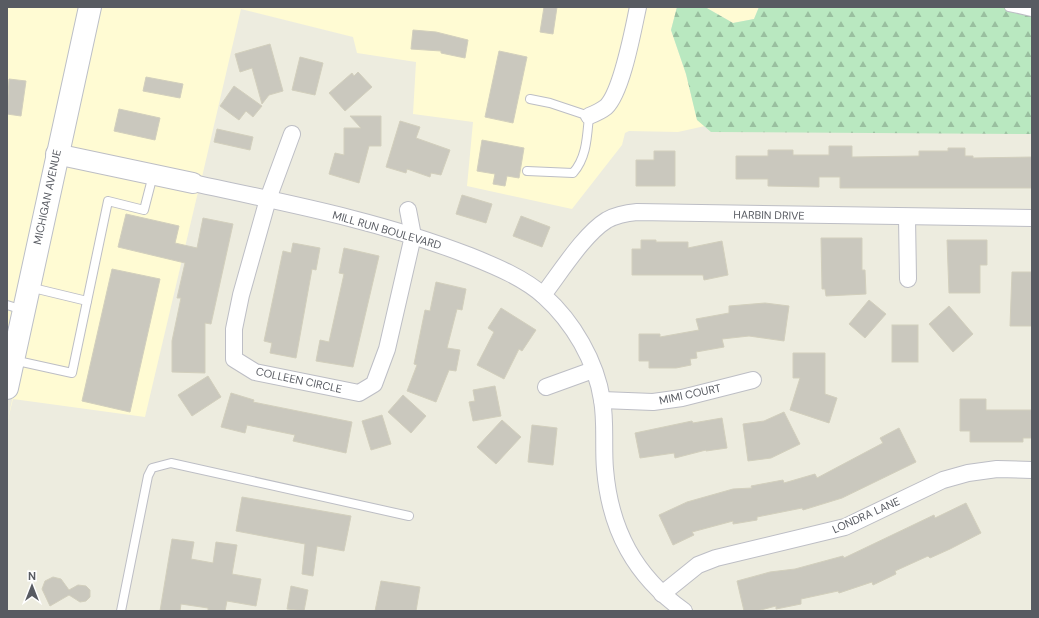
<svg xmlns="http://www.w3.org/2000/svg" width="1039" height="618" font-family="'DM Sans',sans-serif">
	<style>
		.commercial { fill: #fffbd3 }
		.forest { fill: url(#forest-firs) }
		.building { fill: #cac8be; stroke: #d2cfbd }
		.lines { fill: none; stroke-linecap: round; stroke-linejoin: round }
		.service-casing { stroke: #bdbec5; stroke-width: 10 }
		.minor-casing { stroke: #bdbec5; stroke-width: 18 }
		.tertiary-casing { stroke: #bdbec5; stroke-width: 22 }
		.secondary-casing { stroke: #bcbfc7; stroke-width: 24 }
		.service { stroke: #fff; stroke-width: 8 }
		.minor { stroke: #fff; stroke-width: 16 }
		.tertiary { stroke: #fff; stroke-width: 20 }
		.secondary { stroke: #fff; stroke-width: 22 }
		.labels { text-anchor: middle; stroke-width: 4; stroke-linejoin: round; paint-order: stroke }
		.street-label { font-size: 11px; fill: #585b62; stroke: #fff }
	</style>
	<defs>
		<pattern id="forest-firs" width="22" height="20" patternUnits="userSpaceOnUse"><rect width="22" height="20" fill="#b9e8c0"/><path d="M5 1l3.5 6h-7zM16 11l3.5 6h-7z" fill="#99bf9f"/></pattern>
	</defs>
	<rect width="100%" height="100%" fill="#edecdf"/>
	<!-- commercial -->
	<g class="commercial">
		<path d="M7 7H83L7 353Z"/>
		<path d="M96 7H631L617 68 611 84 601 101 580 113 587 127 609 114 645 7H677L671 30 686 74 697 119 705 126 678 132 629 131 625 133 622 145 572 209 467 186 473 122 413 114 416 62 357 53 353 37 241 9 202 177 65 148Z"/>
		<path d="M705 7H759L754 19 733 23Z"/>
		<path d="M62 163 198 192 145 417 13 399 7 424Z"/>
	</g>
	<!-- forest -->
	<path class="forest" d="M677 7H705L733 23 754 19 759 7H1032V134L711 132 697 120 686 74 671 30Z"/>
	<!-- building -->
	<g class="building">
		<path d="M544 7H557L553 34 540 32Z"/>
		<path d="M413 30 436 32 468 40 465 58 441 53V51L411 49Z"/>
		<path d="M270 44 283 91 269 95 262 104 252 68 240 72 235 54Z"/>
		<path d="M499 51 527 57 513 123 485 117Z"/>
		<path d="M300 57 323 63 315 95 292 90Z"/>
		<path d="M358 72 372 87 345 111 329 93 352 73 354 76Z"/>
		<path d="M146 77 183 84 180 98 143 91Z"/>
		<path d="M9 79 26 81 21 116 7 114Z"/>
		<path d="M234 86 262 106 253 117 246 111 239 120 220 106Z"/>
		<path d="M119 109 160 118 155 140 114 131Z"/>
		<path d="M350 116H381V146H369L359 183 329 174 335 153 344 155V128H361Z"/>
		<path d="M400 121 420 127 416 138 450 150 441 175 431 173 430 177 407 169 406 173 386 167Z"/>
		<path d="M217 129 253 137 250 150 214 142Z"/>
		<path d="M482 140 524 148 519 178 507 176 505 186 493 184 495 174 477 171Z"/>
		<path d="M829 146H852V157L919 156V151H948V148H965V156H973V158L1032 157V188H840V177H819V187L768 186V179H736V156H768V150H793V155H829Z"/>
		<path d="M654 151H675V186H636V160H654Z"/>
		<path d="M462 195 492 204 486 223 456 214Z"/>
		<path d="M126 214 179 226 175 243 197 248 203 218 233 224 211 324 205 323V373L172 372V341L181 298H177L185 263 118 247Z"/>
		<path d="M521 216 550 227 542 247 513 236Z"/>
		<path d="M821 238H862V270H865L866 294 826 296 825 289H822Z"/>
		<path d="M641 240H656V242H688V248L722 241 728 275 704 280 703 275H632V249H641Z"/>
		<path d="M947 240H987V265H980V293H949Z"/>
		<path d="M293 243 320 248 316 270 312 269 296 358 270 353 272 343 264 341 283 251 291 253Z"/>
		<path d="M344 248 379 256 353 367 316 361 320 340 329 342 344 274 339 273Z"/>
		<path d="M112 269 160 279 130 412 82 401Z"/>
		<path d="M1012 272H1032V326H1010Z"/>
		<path d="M436 282 466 289 462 310 457 309 447 348 460 350 456 371 449 370 436 402 407 391 417 365 414 364 425 310 430 311Z"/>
		<path d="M869 300 886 314 865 338 849 324Z"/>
		<path d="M765 303 789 306 784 341 749 336 722 339 724 347 696 352 697 358 690 359 691 365 676 368H649V361H639V334H660V337L699 330 696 319 729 313V306Z"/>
		<path d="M949 306 973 334 953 352 929 324Z"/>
		<path d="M501 308 536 330 522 351 519 349 504 379 477 365 494 332 488 328Z"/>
		<rect x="892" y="325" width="26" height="37"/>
		<path d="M793 353H825V394L837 398 829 423 790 410 800 378H793Z"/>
		<path d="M208 376 221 397 192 416 178 395Z"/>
		<path d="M495 386 501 416 473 421 469 402 475 401 473 390Z"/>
		<path d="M231 393 254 400 253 402 352 422 346 453 293 441 295 435 247 425 245 433 221 427Z"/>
		<path d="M403 395 426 416 411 433 388 412Z"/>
		<path d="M960 399H986V410H1032V438H1023V442H970V431H960Z"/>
		<path d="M784 412 800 444 771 458 748 461 743 424 764 421Z"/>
		<path d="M382 415 391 444 371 450 362 421Z"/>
		<path d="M722 418 727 448 706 451V450L675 458 674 453 640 458 635 433 692 421 693 423Z"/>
		<path d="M502 420 521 437 496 464 477 447Z"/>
		<path d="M532 425 557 428 553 465 528 462Z"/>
		<path d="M899 428 916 462 842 498 803 510 802 508 757 517V520L733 524V521L692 532 694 535 673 545 659 515 687 502 733 489 752 488 751 486 783 480 784 483 815 474 817 478 883 443 880 438Z"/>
		<path d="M242 497 351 516 344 551 317 546 313 576 302 574 305 544 236 531Z"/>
		<path d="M966 503 981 533 950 549 930 558 928 556 895 571 896 574 873 585 872 582 839 593 838 591 801 599V604L776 609V606L757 611H744L737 581 770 572 795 569 843 556 844 558 934 515 935 518Z"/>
		<path d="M172 539 194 542 191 559 213 563 216 542 237 545 232 574 261 579 256 606 227 601 225 611H208V608L181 604 180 611H160Z"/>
		<path d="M53 577 61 579 69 590 78 585 86 586 90 590V597L86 601 80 602 69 595 50 606 42 589 45 581Z"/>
		<path d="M381 581 420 587 416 611H375Z"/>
		<path d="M291 586 308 590 304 611 287 609Z"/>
	</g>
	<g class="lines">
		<defs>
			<g id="service">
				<path d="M1009 7 1032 12"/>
				<path d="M527 171 573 173C587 157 587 136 589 116L550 103 530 99"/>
				<path d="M29 287 87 301"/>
				<path d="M7 305 23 310"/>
				<path d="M13 360 72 373 108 201 144 210 153 175"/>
				<path d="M121 611 148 476 152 468 171 463 409 516"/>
			</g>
			<g id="minor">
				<path d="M589 116C594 114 601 111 606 107 622 92 633 30 638 7"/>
				<path d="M292 134 268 199 241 295 234 329V359L255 372 359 393 374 384 387 349 413 236 408 210"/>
				<path d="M193 183C286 203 381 221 470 256 495 266 524 278 544 296 573 322 596 361 602 400 606 422 603 447 605 469 610 530 635 576 684 611"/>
				<path d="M907 217 908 279"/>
				<path d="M543 295C560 273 584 234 607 220 616 215 626 213 637 212L1032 218"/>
				<path d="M546 387 593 370"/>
				<path d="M602 400 653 402 682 398 753 380"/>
				<path d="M662 594 698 565 716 558 845 527 943 480 968 473 997 469 1032 470"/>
			</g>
			<path id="tertiary" d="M56 154 193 183"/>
			<path id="secondary" d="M7 388 90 7"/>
		</defs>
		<!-- service casing -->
		<use href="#service" class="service-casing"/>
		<!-- minor casing -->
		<use href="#minor" class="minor-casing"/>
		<!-- tertiary casing -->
		<use href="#tertiary" class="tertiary-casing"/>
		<!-- secondary casing -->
		<use href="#secondary" class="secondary-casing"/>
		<!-- service -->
		<use href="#service" class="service"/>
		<!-- minor -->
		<use href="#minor" class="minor"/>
		<!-- tertiary -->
		<use href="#tertiary" class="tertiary"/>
		<!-- secondary -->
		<use href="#secondary" class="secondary"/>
	</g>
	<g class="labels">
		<!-- street labels -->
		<g class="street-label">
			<text transform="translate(47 197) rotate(-78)" y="4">MICHIGAN AVENUE</text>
			<text transform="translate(769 215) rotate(1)" y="4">HARBIN DRIVE</text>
			<text transform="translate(387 230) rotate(16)" y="4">MILL RUN BOULEVARD</text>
			<text transform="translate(299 380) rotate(12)" y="4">COLLEEN CIRCLE</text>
			<text transform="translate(690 394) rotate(-12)" y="4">MIMI COURT</text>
			<text transform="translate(866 515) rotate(-24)" y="4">LONDRA LANE</text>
		</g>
	</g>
	<!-- border -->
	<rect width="1039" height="618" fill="none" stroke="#585b62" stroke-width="16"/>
	<!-- north arrow -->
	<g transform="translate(32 586)" stroke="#ffffff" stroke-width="3" paint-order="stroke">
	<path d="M0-3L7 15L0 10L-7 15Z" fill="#585b62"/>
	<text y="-6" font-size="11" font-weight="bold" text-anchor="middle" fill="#585b62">N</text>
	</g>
</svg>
